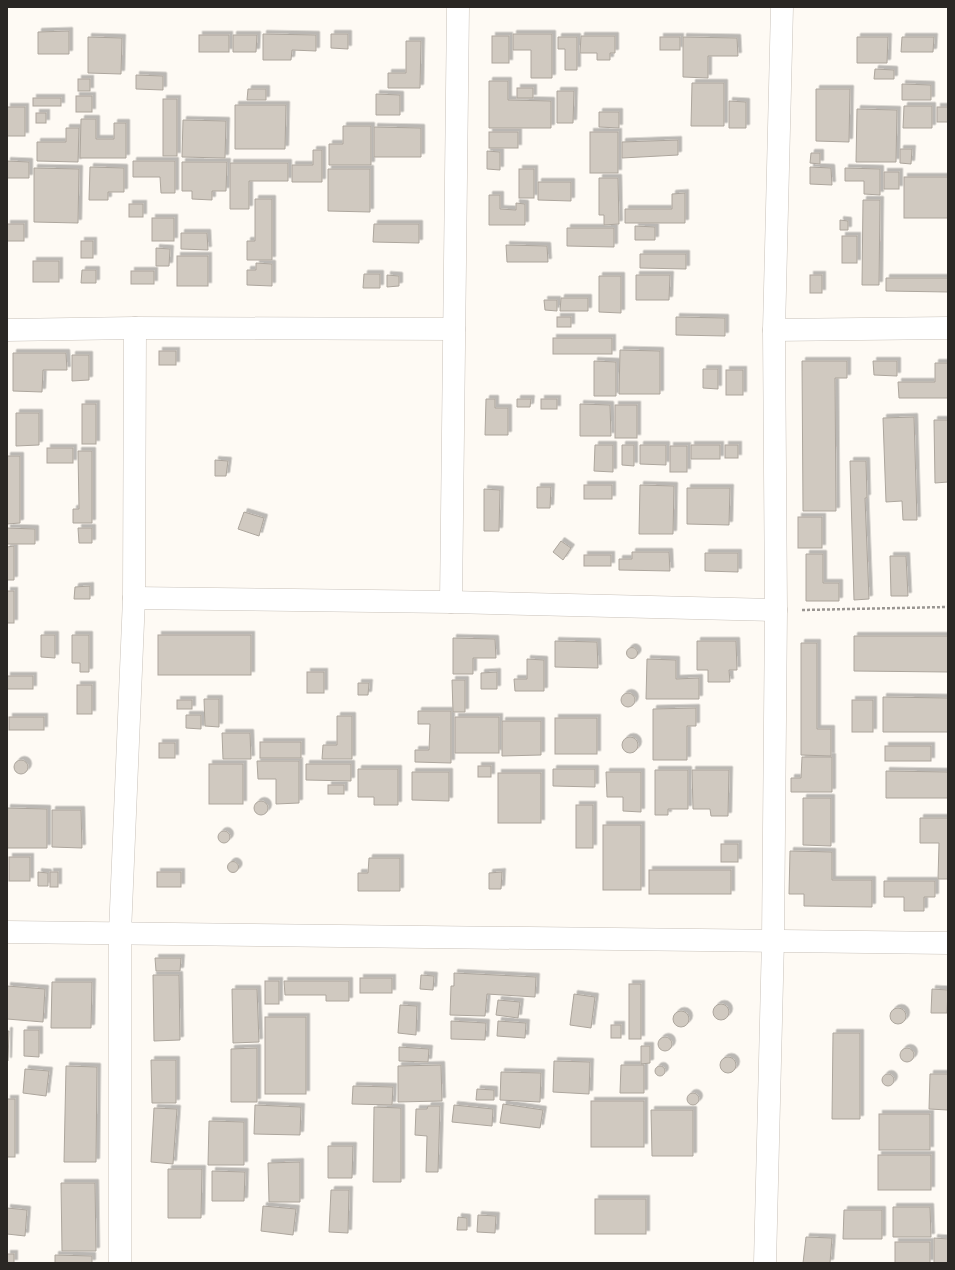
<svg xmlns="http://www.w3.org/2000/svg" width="955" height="1270" font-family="Montserrat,sans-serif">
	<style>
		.building { fill: #d0c9c0; stroke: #ada69d; filter: url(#shadow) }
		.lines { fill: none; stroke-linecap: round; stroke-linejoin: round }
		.minor-casing { stroke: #c9c2ba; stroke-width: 23 }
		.path { stroke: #999591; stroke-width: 2.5; stroke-dasharray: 3 2; stroke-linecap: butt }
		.minor { stroke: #fff; stroke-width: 22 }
	</style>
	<defs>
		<filter id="shadow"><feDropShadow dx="3.5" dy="-3.5" stdDeviation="0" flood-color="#0004"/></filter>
	</defs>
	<rect width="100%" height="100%" fill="#fefaf4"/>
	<!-- building -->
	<g class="building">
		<path d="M69 31V54H38V32Z"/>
		<path d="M263 34 316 35V51L292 50 291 60H263Z"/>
		<path d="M331 34H348V49L331 48Z"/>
		<path d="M513 34H552V78H531V50H513Z"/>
		<rect x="199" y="35" width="30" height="17"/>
		<path d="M233 35H257L256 52H233Z"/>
		<rect x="492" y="36" width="17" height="27"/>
		<path d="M581 36H615V53H610V60H597V53H580Z"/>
		<path d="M88 37 122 38 121 74 88 73Z"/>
		<path d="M558 37H577V70H565V49H558Z"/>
		<rect x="660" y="37" width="20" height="13"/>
		<path d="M683 37 737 38 738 56H708V78L683 77Z"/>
		<path d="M857 37H888L887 63H857Z"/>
		<path d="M902 37H934L933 52H901Z"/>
		<path d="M406 41H421L420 88H388V73H406Z"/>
		<path d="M875 69 894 70V79H874Z"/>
		<path d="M136 75 163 76V90L136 89Z"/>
		<rect x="78" y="79" width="12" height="12"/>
		<path d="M489 81H508V100L551 101V128H489Z"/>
		<path d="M692 83H724V126H691Z"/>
		<path d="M902 84 931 85V100H902Z"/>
		<rect x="517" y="88" width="16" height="10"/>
		<path d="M248 89H266V100H247Z"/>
		<path d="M816 89H850L849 142 816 141Z"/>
		<path d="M557 91H574L573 123H557Z"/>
		<path d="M376 94 400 95V115H376Z"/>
		<rect x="76" y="96" width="16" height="16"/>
		<rect x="33" y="98" width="28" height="8"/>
		<rect x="163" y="99" width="14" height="57"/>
		<path d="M729 101 746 102V128H729Z"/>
		<path d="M235 105H286L285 149H235Z"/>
		<path d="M904 106H932V128H903Z"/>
		<rect x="7" y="107" width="18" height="29"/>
		<rect x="937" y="107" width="11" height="15"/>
		<path d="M857 109 897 110 896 162H856Z"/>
		<path d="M599 112H619V128L599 127Z"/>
		<rect x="36" y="113" width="10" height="10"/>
		<path d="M81 119H96V139H114V123H126V158H80Z"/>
		<path d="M183 120 226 121 225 158 182 157Z"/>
		<path d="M343 126H371V165H329V144H343Z"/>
		<path d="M374 127 421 128V157H374Z"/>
		<path d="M66 128H79L78 162 37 161V142H66Z"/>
		<rect x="489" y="132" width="29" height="16"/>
		<rect x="590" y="132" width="28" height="41"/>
		<path d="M678 140V155L622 158V142Z"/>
		<path d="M900 149H912L911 164 900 163Z"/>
		<path d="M313 150H322V182H292V165H313Z"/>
		<path d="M487 151 500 152V170L487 169Z"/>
		<path d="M811 153H820V164L810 163Z"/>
		<path d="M7 161 29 162V178H7Z"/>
		<path d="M133 161H175V193H161L160 177H133Z"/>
		<path d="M182 162H227L226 191H212V200L192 199V191H182Z"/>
		<path d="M230 163H288V181H249V209H230Z"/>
		<path d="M90 167 124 168V192H108V200H89Z"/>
		<path d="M810 167 831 168 832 185 810 184Z"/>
		<path d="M34 168 79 169 78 223 34 222Z"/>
		<path d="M845 168 880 169V195L864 194V181H845Z"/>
		<path d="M328 169H370V212L328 211Z"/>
		<rect x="519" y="169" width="15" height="29"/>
		<rect x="884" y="172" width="15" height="17"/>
		<rect x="904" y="177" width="44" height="41"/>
		<path d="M599 178H618L619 224 604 225V215H599Z"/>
		<path d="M538 182H571V201L538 200Z"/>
		<path d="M685 193V223H625V209H672V194Z"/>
		<path d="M489 195H500V209L516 210V203L525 204V225H489Z"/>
		<path d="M255 199H272V260H247V241H255Z"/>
		<path d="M863 200H880L879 285H862Z"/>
		<rect x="129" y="204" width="14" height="13"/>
		<rect x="152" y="218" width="22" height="23"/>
		<path d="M840 220 848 221V230H840Z"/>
		<rect x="7" y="224" width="17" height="17"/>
		<path d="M374 224H419V243L373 242Z"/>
		<path d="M635 226 655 227V240H635Z"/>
		<path d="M567 228H614V247L567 246Z"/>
		<path d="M181 233H207L208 250 181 249Z"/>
		<rect x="842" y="236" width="15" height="27"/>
		<rect x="81" y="241" width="12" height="17"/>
		<path d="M506 245 547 246 548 262H507Z"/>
		<path d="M156 248 170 249 169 266H156Z"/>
		<path d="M640 254H686V269L640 268Z"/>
		<rect x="177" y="256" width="31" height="30"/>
		<rect x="33" y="261" width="26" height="21"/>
		<path d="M256 263 272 264V286L247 285V270H256Z"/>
		<path d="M82 270H96V283H81Z"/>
		<rect x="131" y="271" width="23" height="13"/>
		<path d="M364 274H380V288H363Z"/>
		<path d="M387 275 399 276V286L387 287Z"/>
		<path d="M636 275H670L669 300H636Z"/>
		<rect x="810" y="275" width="12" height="18"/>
		<path d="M599 276H621V313L599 312Z"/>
		<path d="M886 278H948V292L886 291Z"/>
		<path d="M561 298H588V311H560Z"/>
		<path d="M544 300H557V311L545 310Z"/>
		<rect x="557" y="317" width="14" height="10"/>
		<path d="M676 317 725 318V336L676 335Z"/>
		<rect x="553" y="338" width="59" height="16"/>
		<path d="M620 350 660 351V394H619Z"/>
		<rect x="159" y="351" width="17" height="14"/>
		<path d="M13 353H66L67 370H43L42 392 13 391Z"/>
		<path d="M72 355H89V380L72 381Z"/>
		<path d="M594 361 616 362V396H594Z"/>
		<path d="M802 361H847V378H835L836 511H803Z"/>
		<path d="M873 361H897V376L874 375Z"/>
		<path d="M935 363H948V398H899L898 382H935Z"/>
		<path d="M703 369H718V389L703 388Z"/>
		<rect x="726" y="370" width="17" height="25"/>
		<path d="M486 399H495V408H508V435H485Z"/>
		<path d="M517 399H531L530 407H517Z"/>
		<rect x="541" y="399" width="16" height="10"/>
		<rect x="82" y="404" width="14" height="40"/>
		<path d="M580 404 610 405 611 436H580Z"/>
		<rect x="615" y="405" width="22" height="33"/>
		<path d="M16 413H39V445L16 446Z"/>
		<path d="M914 417 917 520H903L902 501 886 502 883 418Z"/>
		<path d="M934 420H948V482L935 483Z"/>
		<path d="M595 445H613V472L594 471Z"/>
		<path d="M622 445H634V466L622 465Z"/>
		<path d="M640 445H666V465L640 464Z"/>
		<rect x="691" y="445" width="29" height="14"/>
		<rect x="725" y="445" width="13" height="13"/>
		<rect x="670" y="446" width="17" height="26"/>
		<rect x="47" y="448" width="26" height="15"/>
		<path d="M78 451H92V523H73V509H79Z"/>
		<path d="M7 456H20V523L7 524Z"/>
		<path d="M215 460 228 461 226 476H215Z"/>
		<path d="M850 461H866L867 498H865L869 599 854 600Z"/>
		<rect x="584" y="485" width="28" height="14"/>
		<path d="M640 485 674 486 673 534H639Z"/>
		<path d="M537 487H551L550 508H537Z"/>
		<path d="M687 488H730L729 525 687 524Z"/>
		<path d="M484 489 500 490 499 531H484Z"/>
		<path d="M244 512 264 518 259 536 238 529Z"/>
		<rect x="798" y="517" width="24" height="31"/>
		<path d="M7 528 35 529V544H7Z"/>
		<path d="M78 528H92V543H79Z"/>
		<path d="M561 541 571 548 563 560 553 552Z"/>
		<path d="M14 546V580H7V547Z"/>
		<path d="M632 552H669L670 571 619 570V559H632Z"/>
		<path d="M705 553H738V572L705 571Z"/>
		<path d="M806 554H823V583H839V601H806Z"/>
		<rect x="584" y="555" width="27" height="11"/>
		<path d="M890 556H906L908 596H891Z"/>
		<path d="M90 586V599H74L75 587Z"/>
		<rect x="7" y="591" width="7" height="32"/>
		<path d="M41 635H55V658L41 657Z"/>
		<path d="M72 635H89V672H80V663H72Z"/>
		<rect x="158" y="635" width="93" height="40"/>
		<path d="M854 636H948V672L854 671Z"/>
		<path d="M453 638 495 639 496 658H473V674H453Z"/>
		<path d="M555 641 597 642 598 668 555 667Z"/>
		<path d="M697 641H736L737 670H729L730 682H708V670H697Z"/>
		<path d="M801 643H817V729H831V756L801 755Z"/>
		<circle cx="632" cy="653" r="5.5"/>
		<path d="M527 659 544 660V691H515L514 679H527Z"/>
		<path d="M647 659 676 660V679L699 678V699H646Z"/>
		<rect x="307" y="672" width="17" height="21"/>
		<path d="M497 672V689H481V673Z"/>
		<rect x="7" y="676" width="26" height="13"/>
		<path d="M452 680H465V712H453Z"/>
		<path d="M358 683H369L368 695H358Z"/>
		<rect x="77" y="685" width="15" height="29"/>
		<circle cx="628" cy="700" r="7"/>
		<path d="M883 697 948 698V732H883Z"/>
		<path d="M204 699H219V727L205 726Z"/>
		<rect x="177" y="700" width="15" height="9"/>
		<rect x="852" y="700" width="21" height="32"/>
		<path d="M696 708V726H687V760H653V709Z"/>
		<path d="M418 711H451V763L415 762V750H429L430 724H418Z"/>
		<path d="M186 715H201V729L186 728Z"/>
		<path d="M337 716H352V759H322L323 745H337Z"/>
		<rect x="9" y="717" width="35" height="13"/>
		<rect x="455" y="717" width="44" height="36"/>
		<rect x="555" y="718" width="42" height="36"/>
		<path d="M502 721H541V755L502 756Z"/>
		<path d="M222 733H250L251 759H223Z"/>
		<circle cx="630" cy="745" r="8"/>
		<rect x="260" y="742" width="41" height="16"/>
		<rect x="159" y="743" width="16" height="15"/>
		<rect x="885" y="746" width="46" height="15"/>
		<path d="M802 757H832V792H791V778H801Z"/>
		<circle cx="21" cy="767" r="7"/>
		<path d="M257 761H299V803L276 804V779H258Z"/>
		<rect x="209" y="764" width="34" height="40"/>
		<path d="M306 764H351V781L306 780Z"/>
		<rect x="478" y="766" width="13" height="11"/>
		<path d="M358 769H398V805H374V797H358Z"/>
		<path d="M553 769H595V787L553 786Z"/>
		<path d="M655 770H688V809H668V815H655Z"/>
		<path d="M692 770H729L728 816H711L710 809H693Z"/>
		<path d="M886 771 948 772V798H886Z"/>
		<path d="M412 772H449V801L412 800Z"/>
		<path d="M606 772H641V812L623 811V797H607Z"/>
		<rect x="498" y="773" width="43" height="50"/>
		<rect x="328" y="785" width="16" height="9"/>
		<path d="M803 798H831V846L803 845Z"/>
		<circle cx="261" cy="808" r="7"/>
		<rect x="576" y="805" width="17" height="43"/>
		<path d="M7 808 47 809V848H7Z"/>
		<path d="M52 810H81L82 848 52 847Z"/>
		<path d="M920 818H948V879H938L939 843H920Z"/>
		<rect x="603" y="825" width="38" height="65"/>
		<circle cx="224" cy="837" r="6"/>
		<rect x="721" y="844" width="17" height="18"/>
		<path d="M790 851 832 852V880H872V907L804 906V894H789Z"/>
		<rect x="9" y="857" width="21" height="24"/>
		<path d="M369 858H400V891H358V873H368Z"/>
		<circle cx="233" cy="867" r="5.5"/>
		<rect x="649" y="870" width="82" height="24"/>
		<path d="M38 872 48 873V886H38Z"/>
		<rect x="50" y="872" width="8" height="15"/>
		<rect x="157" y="872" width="24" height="15"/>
		<path d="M502 872 501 889H489V873Z"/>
		<path d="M884 881H935V897H924V911H904V897H884Z"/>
		<path d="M155 958H181L180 971H156Z"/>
		<path d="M454 973 536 977 535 997 487 994 485 1016 450 1015 451 986H454Z"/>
		<path d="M153 975H179L180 1040 154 1041Z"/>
		<path d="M421 975 434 976 433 990 420 989Z"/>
		<rect x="360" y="978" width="32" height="15"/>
		<rect x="265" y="981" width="14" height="23"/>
		<path d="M284 981H349V1001H326V995H285Z"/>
		<path d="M52 982H92L91 1028H51Z"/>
		<rect x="629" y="984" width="12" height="55"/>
		<path d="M7 986 45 989 43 1022 7 1019Z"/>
		<path d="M232 989H257L259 1042 233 1043Z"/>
		<path d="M932 989 948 990 947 1013H931Z"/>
		<path d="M574 994 595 997 591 1028 570 1025Z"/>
		<path d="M498 1000 520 1002 518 1018 496 1015Z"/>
		<circle cx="721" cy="1012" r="8"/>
		<path d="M400 1005 417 1006 416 1035 398 1033Z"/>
		<circle cx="898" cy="1016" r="8"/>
		<circle cx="681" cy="1019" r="8"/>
		<rect x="265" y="1017" width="41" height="77"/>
		<path d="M451 1021 486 1023 485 1040 451 1039Z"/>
		<path d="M498 1021 526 1023 525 1038 497 1036Z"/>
		<rect x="611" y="1025" width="10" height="13"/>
		<path d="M24 1030H39V1057L24 1056Z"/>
		<path d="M7 1031H9L8 1061H7Z"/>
		<path d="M833 1033H860V1119H832Z"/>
		<circle cx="665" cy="1044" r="7"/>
		<path d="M641 1046H650V1063L641 1064Z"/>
		<path d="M399 1047 429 1049 428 1062 399 1061Z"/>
		<circle cx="907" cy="1055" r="7"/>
		<path d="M257 1048V1102H231V1049Z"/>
		<circle cx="728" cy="1065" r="8"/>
		<path d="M151 1060H176V1103H152Z"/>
		<path d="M554 1061 590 1062 589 1094 553 1092Z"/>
		<path d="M441 1065 442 1101 398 1102V1066Z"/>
		<path d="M621 1065H644V1093H620Z"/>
		<path d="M66 1066 97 1067 96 1162H64Z"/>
		<circle cx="660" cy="1071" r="5"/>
		<path d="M25 1069 49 1071 46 1096 23 1093Z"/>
		<path d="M501 1072 541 1073 540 1102 500 1100Z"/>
		<circle cx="888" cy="1080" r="6"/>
		<path d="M930 1074H948V1110L929 1109Z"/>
		<path d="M353 1086 393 1087 392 1105 352 1104Z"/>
		<path d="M477 1089 494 1090V1100H476Z"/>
		<circle cx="693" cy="1099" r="6"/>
		<rect x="7" y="1099" width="8" height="58"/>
		<rect x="591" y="1101" width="53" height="46"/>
		<path d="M503 1104 543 1110 540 1128 500 1123Z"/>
		<path d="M255 1105 301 1107 300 1135 254 1134Z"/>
		<path d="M454 1105 493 1109 492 1126 452 1122Z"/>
		<path d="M428 1106H440L438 1172H426L427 1136 415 1135 416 1109H427Z"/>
		<path d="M374 1107 401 1108V1182H373Z"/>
		<path d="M154 1108 177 1109 173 1164 151 1162Z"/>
		<path d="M651 1110H693V1156H652Z"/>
		<rect x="879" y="1114" width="51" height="36"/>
		<path d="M209 1121 244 1122V1165H208Z"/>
		<path d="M328 1146H353L352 1178H328Z"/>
		<rect x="878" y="1155" width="53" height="35"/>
		<path d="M300 1162V1202H269L268 1163Z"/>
		<path d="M168 1169H202L201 1218H168Z"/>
		<path d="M212 1171 245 1172 244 1201H212Z"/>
		<path d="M61 1183H95L96 1251H62Z"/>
		<path d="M331 1190H349L348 1233 329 1232Z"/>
		<rect x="595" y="1199" width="51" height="35"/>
		<path d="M263 1206 296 1209 293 1235 261 1231Z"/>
		<path d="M893 1207H930L931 1237H893Z"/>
		<path d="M7 1208 27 1210 25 1236 7 1234Z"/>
		<path d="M844 1210H882V1239H843Z"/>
		<path d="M478 1215 496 1216 495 1233 477 1232Z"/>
		<path d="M458 1217 467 1218V1230H457Z"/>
		<path d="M806 1237 832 1238 830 1263H803Z"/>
		<path d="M934 1238 948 1239V1263H934Z"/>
		<rect x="895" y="1242" width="35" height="21"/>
		<rect x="7" y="1254" width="7" height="9"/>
		<path d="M55 1255 92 1256V1263H55Z"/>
	</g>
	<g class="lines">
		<defs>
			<g id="minor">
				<path d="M7 330 135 328 454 329"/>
				<path d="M774 330 948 328"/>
				<path d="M134 598 451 602 776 610"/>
				<path d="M451 602 458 7"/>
				<path d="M7 932 948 943"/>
				<path d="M120 1263V933L134 598 135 328"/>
				<path d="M765 1263 773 940 776 610 774 330 782 7"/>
			</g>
		</defs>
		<!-- minor casing -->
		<use href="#minor" class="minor-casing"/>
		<!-- path -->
		<path class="path" d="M802 610 948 607"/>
		<!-- minor -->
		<use href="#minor" class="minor"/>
	</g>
	<!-- border -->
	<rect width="955" height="1270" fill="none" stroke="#2a2724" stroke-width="16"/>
</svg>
